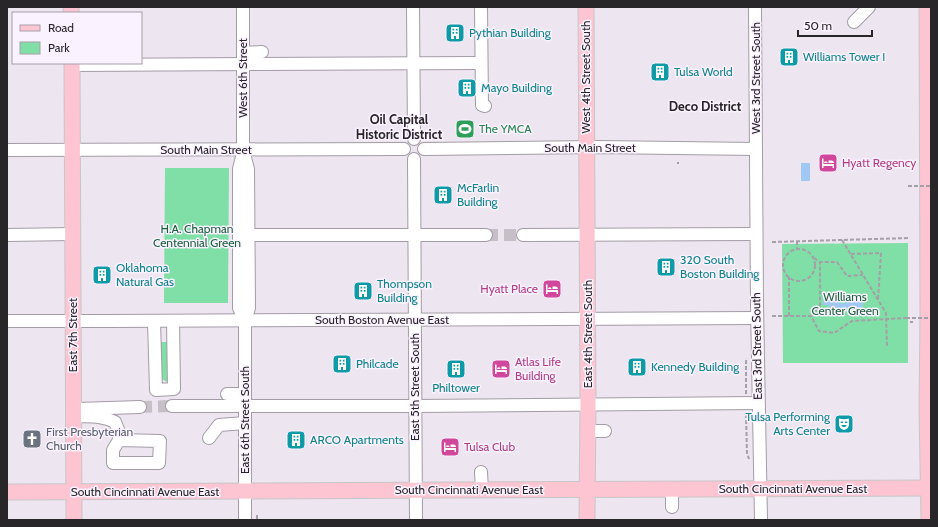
<svg xmlns="http://www.w3.org/2000/svg" width="938" height="527" font-family="Cabin,sans-serif">
	<style>
		.green { fill: #80dfa6 }
		.water { fill: #a1c8f4 }
		.lines { fill: none; stroke-linecap: round; stroke-linejoin: round }
		.minor-tunnel { stroke: #c6bfc8; stroke-width: 12; stroke-dasharray: 12 6; stroke-linecap: butt }
		.minor-casing { stroke: #a39ca6; stroke-width: 14 }
		.major-casing { stroke: #c7c7c8; stroke-width: 17 }
		.path { stroke: #a59fa7; stroke-width: 2; stroke-dasharray: 4 2; stroke-linecap: butt }
		.minor { stroke: #fff; stroke-width: 12 }
		.major { stroke: #fdc4d1; stroke-width: 15 }
		.path-bridge { stroke: #a59fa7; stroke-width: 2; stroke-dasharray: 4 2; stroke-linecap: butt }
		.labels { text-anchor: middle; stroke-width: 3; stroke-linejoin: round; paint-order: stroke }
		.culture-label { font-size: 12px; fill: #0d838f; stroke: #faf2fe; text-anchor: start }
		.street-label { font-size: 12px; fill: #29262a; stroke: #faf2fe }
		.leisure-label { font-size: 12px; fill: #27864d; stroke: #faf2fe; text-anchor: start }
		.hotel-label { font-size: 12px; fill: #b23c85; stroke: #faf2fe; text-anchor: start }
		.park-label { font-size: 12px; fill: #1a613c; stroke: #faf2fe }
		.worship-label { font-size: 12px; fill: #5b616d; stroke: #faf2fe; text-anchor: start }
		.neighbourhood-label { font-size: 13px; font-weight: bold; fill: #29262a; stroke: #faf2fe }
	</style>
	<rect width="100%" height="100%" fill="#ede5f0"/>
	<!-- green -->
	<g class="green">
		<path d="M165 168H229L228 303H164Z"/>
		<path d="M908 243V363H783L782 244Z"/>
		<path d="M160 342H169V380L167 382 162 379 161 376Z"/>
	</g>
	<!-- water -->
	<g class="water">
		<rect x="801" y="163" width="9" height="18"/>
		<path d="M823 295H835L840 303 845 304 852 296H859L863 300 862 314H857L852 309 840 308 835 311 832 310 828 305H823Z"/>
	</g>
	<g class="lines">
		<!-- minor-tunnel -->
		<g class="minor-tunnel">
			<path d="M486 235H523"/>
			<path d="M140 407 172 406"/>
		</g>
		<defs>
			<g id="minor">
				<path d="M243 7V150L248 169 249 308 245 321V520"/>
				<path d="M413 7 414 139"/>
				<path d="M481 7 482 105 485 106"/>
				<path d="M755 7 757 305 761 520"/>
				<path d="M854 22 869 7"/>
				<path d="M243 53 262 52"/>
				<path d="M72 65 478 63"/>
				<path d="M424 149 597 147 756 149"/>
				<path d="M7 150 404 149"/>
				<path d="M243 153 239 169V308L245 321"/>
				<path d="M414 159 416 520"/>
				<path d="M7 235 73 234"/>
				<path d="M239 235H486"/>
				<path d="M523 235 756 234"/>
				<path d="M7 321H109L757 318"/>
				<path d="M154 321 156 390 174 389 173 321"/>
				<path d="M227 394H244"/>
				<path d="M172 406H415L758 403"/>
				<path d="M77 409 140 407"/>
				<path d="M74 416C88 417 102 415 115 422L119 432V440L113 450V463H159L160 441 119 440"/>
				<path d="M588 431H605"/>
				<path d="M209 438 219 425 245 423"/>
				<path d="M481 472 482 490"/>
				<path d="M672 489V507"/>
			</g>
			<g id="major">
				<path d="M71 7V13"/>
				<path d="M586 7 588 404 587 520"/>
				<path d="M927 7 928 313 927 407 929 520"/>
				<path d="M72 63 74 520"/>
				<path d="M7 492 931 488"/>
			</g>
		</defs>
		<!-- minor casing -->
		<use href="#minor" class="minor-casing"/>
		<!-- major casing -->
		<use href="#major" class="major-casing"/>
		<!-- path -->
		<g class="path">
			<path d="M678 162V164"/>
			<path d="M842 240 886 313 887 347"/>
			<path d="M797 241V249"/>
			<path d="M772 242 910 238"/>
			<circle cx="799" cy="265" r="16"/>
			<path d="M851 254 881 253 878 300"/>
			<path d="M814 258 820 262H837L847 276 863 275"/>
			<path d="M772 316H811L819 331 834 333 852 321 906 318"/>
			<path d="M789 316V277"/>
			<path d="M812 316 820 305V262"/>
			<path d="M910 322H913"/>
			<path d="M746 394V361L747 358"/>
			<path d="M746 414 747 453 749 459"/>
			<path d="M257 515V520"/>
		</g>
		<!-- minor -->
		<use href="#minor" class="minor"/>
		<!-- major -->
		<use href="#major" class="major"/>
		<!-- path-bridge -->
		<g class="path-bridge">
			<path d="M908 186H931"/>
			<path d="M906 318H931"/>
		</g>
	</g>
	<!-- icons -->
	<defs>
		<symbol id="building-square" viewBox="-11 -11 22 22"><rect x="-9" y="-9" width="18" height="18" rx="4" fill="#0f9aa8" stroke="#faf2fe"/><path d="M-4-6H4V6H1V3H-1V6H-4ZM-2.5-4.3h1.7v1.8h-1.7ZM.8-4.3h1.7v1.8H.8ZM-2.5-1h1.7V.8h-1.7ZM.8-1h1.7V.8H.8Z" fill="#fff"/></symbol>
		<symbol id="stadium-square" viewBox="-11 -11 22 22"><rect x="-9" y="-9" width="18" height="18" rx="4" fill="#2e9e5b" stroke="#faf2fe"/><path d="M0-5a6.5 5 0 1 0 0 10a6.5 5 0 1 0 0-10ZM-3.5-1.8h7v3.6h-7Z" fill="#fff"/></symbol>
		<symbol id="hotel-square" viewBox="-11 -11 22 22"><rect x="-9" y="-9" width="18" height="18" rx="4" fill="#d1479c" stroke="#faf2fe"/><path d="M-6-4.5h1.5V1H6V5H4.5V3h-9V5H-6ZM-4 0a1.8 1.8 0 1 1 3.6 0ZM.5 0V-2.5h3Q6-2.5 6 0Z" fill="#fff"/></symbol>
		<symbol id="theatre-square" viewBox="-11 -11 22 22"><rect x="-9" y="-9" width="18" height="18" rx="4" fill="#0f9aa8" stroke="#faf2fe"/><path d="M-5-5.5Q0-4 5-5.5V0Q5 5 0 6Q-5 5-5 0ZM-3.3-2.5H-1v1.5H-3.3ZM1-2.5H3.3v1.5H1ZM-2.8 1Q0 5.5 2.8 1Z" fill="#fff"/></symbol>
		<symbol id="church-square" viewBox="-11 -11 22 22"><rect x="-9" y="-9" width="18" height="18" rx="4" fill="#6b7280" stroke="#faf2fe"/><path d="M-1.2-6h2.4v3.5h3.3v2.4h-3.3V6h-2.4V-.1h-3.3v-2.4h3.3Z" fill="#fff"/></symbol>
	</defs>
	<g fill-rule="evenodd">
		<use href="#building-square" x="444" y="22" width="22" height="22"/>
		<use href="#building-square" x="778" y="46" width="22" height="22"/>
		<use href="#building-square" x="649" y="61" width="22" height="22"/>
		<use href="#building-square" x="456" y="77" width="22" height="22"/>
		<use href="#stadium-square" x="454" y="118" width="22" height="22"/>
		<use href="#hotel-square" x="817" y="152" width="22" height="22"/>
		<use href="#building-square" x="432" y="184" width="22" height="22"/>
		<use href="#building-square" x="655" y="256" width="22" height="22"/>
		<use href="#building-square" x="91" y="264" width="22" height="22"/>
		<use href="#hotel-square" x="541" y="278" width="22" height="22"/>
		<use href="#building-square" x="352" y="280" width="22" height="22"/>
		<use href="#building-square" x="331" y="353" width="22" height="22"/>
		<use href="#building-square" x="626" y="356" width="22" height="22"/>
		<use href="#building-square" x="445" y="358" width="22" height="22"/>
		<use href="#hotel-square" x="490" y="358" width="22" height="22"/>
		<use href="#theatre-square" x="833" y="413" width="22" height="22"/>
		<use href="#church-square" x="21" y="428" width="22" height="22"/>
		<use href="#building-square" x="285" y="429" width="22" height="22"/>
		<use href="#hotel-square" x="439" y="436" width="22" height="22"/>
	</g>
	<g class="labels">
		<!-- culture labels -->
		<g class="culture-label">
			<text x="469" y="37">Pythian Building</text>
			<text x="803" y="61">Williams Tower I</text>
			<text x="674" y="76">Tulsa World</text>
			<text x="481" y="92">Mayo Building</text>
			<text x="457" y="192">McFarlin<tspan x="457" dy="14">Building</tspan></text>
			<text x="680" y="264">320 South<tspan x="680" dy="14">Boston Building</tspan></text>
			<text x="116" y="272">Oklahoma<tspan x="116" dy="14">Natural Gas</tspan></text>
			<text x="377" y="288">Thompson<tspan x="377" dy="14">Building</tspan></text>
			<text x="356" y="368">Philcade</text>
			<text x="651" y="371">Kennedy Building</text>
			<text x="456" y="392" text-anchor="middle">Philtower</text>
			<text x="830" y="421" text-anchor="end">Tulsa Performing<tspan x="830" dy="14">Arts Center</tspan></text>
			<text x="310" y="444">ARCO Apartments</text>
		</g>
		<!-- street labels -->
		<g class="street-label">
			<text transform="translate(586 77) rotate(-90)" y="4">West 4th Street South</text>
			<text transform="translate(243 78) rotate(-90)" y="4">West 6th Street</text>
			<text transform="translate(756 78) rotate(-90)" y="4">West 3rd Street South</text>
			<text x="590" y="152">South Main Street</text>
			<text x="206" y="154">South Main Street</text>
			<text x="382" y="324">South Boston Avenue East</text>
			<text transform="translate(588 334) rotate(-90)" y="4">East 4th Street South</text>
			<text transform="translate(73 335) rotate(-90)" y="4">East 7th Street</text>
			<text transform="translate(757 346) rotate(-91)" y="4">East 3rd Street South</text>
			<text transform="translate(415 387) rotate(-90)" y="4">East 5th Street South</text>
			<text transform="translate(245 420) rotate(-90)" y="4">East 6th Street South</text>
			<text x="793" y="493">South Cincinnati Avenue East</text>
			<text x="469" y="494">South Cincinnati Avenue East</text>
			<text x="145" y="496">South Cincinnati Avenue East</text>
		</g>
		<!-- leisure labels -->
		<g class="leisure-label">
			<text x="479" y="133">The YMCA</text>
		</g>
		<!-- hotel labels -->
		<g class="hotel-label">
			<text x="842" y="167">Hyatt Regency</text>
			<text x="538" y="293" text-anchor="end">Hyatt Place</text>
			<text x="515" y="366">Atlas Life<tspan x="515" dy="14">Building</tspan></text>
			<text x="464" y="451">Tulsa Club</text>
		</g>
		<!-- park labels -->
		<g class="park-label">
			<text x="197" y="233">H.A. Chapman<tspan x="197" dy="14">Centennial Green</tspan></text>
			<text x="845" y="301">Williams<tspan x="845" dy="14">Center Green</tspan></text>
		</g>
		<!-- worship labels -->
		<g class="worship-label">
			<text x="46" y="436">First Presbyterian<tspan x="46" dy="14">Church</tspan></text>
		</g>
		<!-- neighbourhood labels -->
		<g class="neighbourhood-label">
			<text x="705" y="111">Deco District</text>
			<text x="399" y="124">Oil Capital<tspan x="399" dy="15">Historic District</tspan></text>
		</g>
	</g>
	<!-- border -->
	<rect width="938" height="527" fill="none" stroke="#29262a" stroke-width="16"/>
	<!-- legend -->
	<rect x="12" y="12" width="130" height="52" fill="#faf2fe" stroke="#a6a0a9"/>
	<rect x="20" y="25" width="20" height="6" fill="#fdc4d1" stroke="#a6a0a9"/>
	<text x="48" y="32" font-size="12" fill="#29262a">Road</text>
	<rect x="20" y="42" width="20" height="12" fill="#80dfa6" stroke="#a6a0a9"/>
	<text x="48" y="52" font-size="12" fill="#29262a">Park</text>
	<!-- scale -->
	<path d="M798 30v6h74v-6" fill="none" stroke="#29262a" stroke-width="2"/>
	<text x="804" y="30" font-size="12" fill="#29262a" stroke="#faf2fe" stroke-width="3" paint-order="stroke">50 m</text>
</svg>
